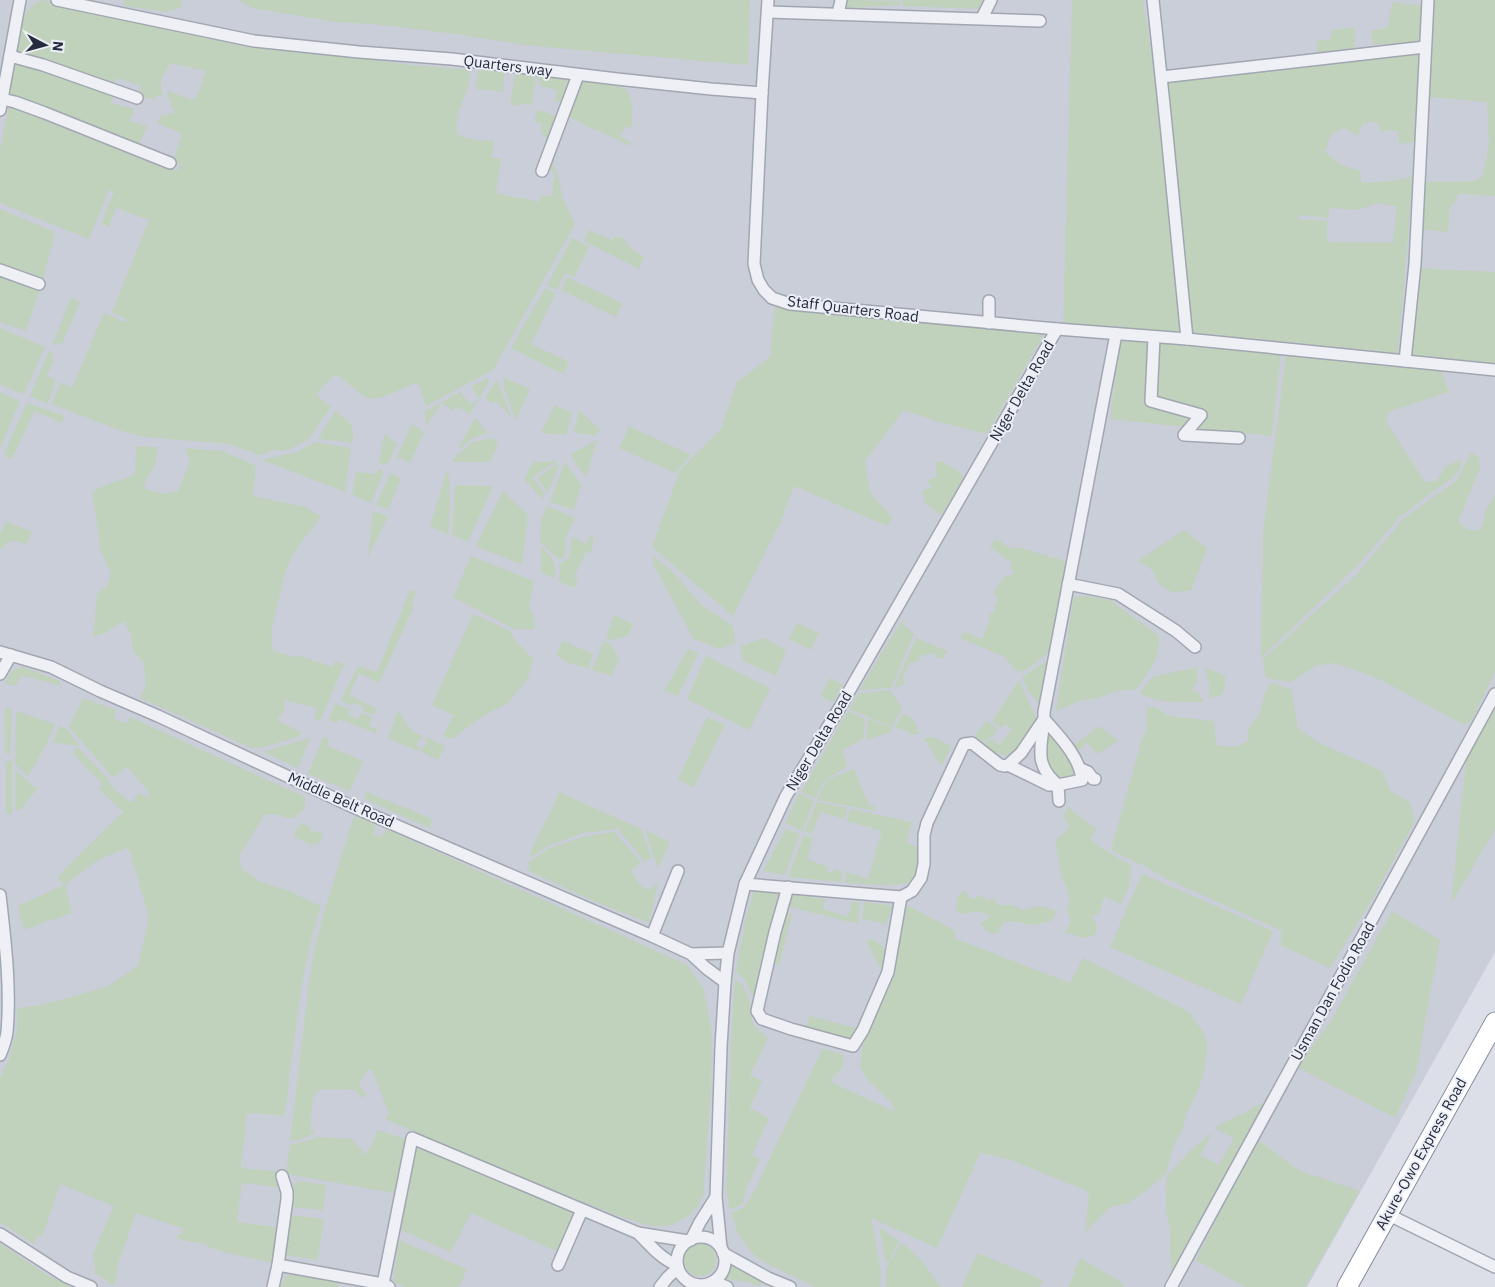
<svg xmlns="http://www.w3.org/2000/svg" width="1495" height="1287" font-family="'IBM Plex Sans',sans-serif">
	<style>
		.built { fill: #caced9 }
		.green { fill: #c0d1bc; fill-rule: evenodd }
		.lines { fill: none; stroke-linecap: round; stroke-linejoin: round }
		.minor-casing { stroke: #a1a6b1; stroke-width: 14 }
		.trunk-casing { stroke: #828b9e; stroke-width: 21 }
		.minor { stroke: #eef0f5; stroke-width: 11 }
		.trunk { stroke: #fff; stroke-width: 19 }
		.labels { text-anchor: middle; stroke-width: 4; stroke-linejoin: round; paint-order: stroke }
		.street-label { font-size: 15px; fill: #252c3e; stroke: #ebeef5 }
	</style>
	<rect width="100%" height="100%" fill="#dcdfe7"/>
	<!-- built -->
	<path class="built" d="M0 0H1495V952L1307 1287H0Z"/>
	<!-- green -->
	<g class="green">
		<path d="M43 0 221 41 292 52 328 54 412 65 470 70C469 74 470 78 469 82 466 100 452 116 458 135L469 139 494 141 492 158 501 159 496 193 539 202 542 195 552 196 555 172 546 170 550 159 557 172 563 199 575 224 493 370 426 406 419 386 416 383C404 387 379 402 368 398 360 395 346 380 336 375L332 377 316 395 331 407 309 439 294 447 284 451 274 450 260 455 229 444 145 437 119 430 51 404 61 382 71 388 74 383 104 313 126 322 128 320 112 312 149 220 116 208 109 227 101 224 114 192 109 190 89 239 0 203V151L9 105 50 120 177 171 180 164 173 162 182 134 157 123 160 116H165L168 113 173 114 175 108 171 107V102L167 96 168 91 192 100 197 97 206 71 171 63C164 73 158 81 163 94L162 96H156L153 100 140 96 142 86 116 78 114 84 16 53C21 31 19 7 43 0Z"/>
		<path d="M124 0H180L183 7 166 12 124 6Z"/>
		<path d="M239 0H750L748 65 533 46 448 33 372 24 335 22 252 8Z"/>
		<path d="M846 0 901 1 899 5 846 8Z"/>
		<path d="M902 0H987L978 9 903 6Z"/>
		<path d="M1072 0H1143L1174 203 1186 337 1063 330Z"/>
		<path d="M1434 0H1495V196L1458 194 1454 205 1450 206 1448 232 1420 229 1424 182 1473 181 1483 176 1489 144 1487 102 1427 97Z"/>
		<path d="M1392 2 1424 6 1422 44H1373L1371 31 1388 27Z"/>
		<path d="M1355 27 1354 48 1317 53V41L1331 39 1332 30Z"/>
		<path d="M1418 53 1415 142 1399 144 1398 131H1380L1378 122 1363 123 1358 136 1344 128 1331 134 1325 152 1342 165 1360 171 1362 183 1400 180 1413 176 1398 354 1285 342 1192 334 1168 83 1314 63ZM1377 203 1397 206 1393 243 1327 242V221L1298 219 1299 215 1328 218 1330 208 1359 210Z"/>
		<path d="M15 61 114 92 111 103 134 109 130 121 147 126 139 145 7 96Z"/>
		<path d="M478 69 504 72 503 92 476 89Z"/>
		<path d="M516 72 532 75 536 82 531 105 521 103 520 106 510 104Z"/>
		<path d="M535 75 569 79 565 102 555 101 557 90 540 86V81Z"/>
		<path d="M585 81 615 84 628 91 633 109 631 117 633 124 630 129 625 126 620 136 631 143 630 146 600 131 590 128 566 115 577 85Z"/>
		<path d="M537 110 558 116 549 142 541 132 542 124 534 121Z"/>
		<path d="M0 209 55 232 43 279 0 265Z"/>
		<path d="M589 230 612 240 616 236 623 238 628 246 644 257 639 269 584 241Z"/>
		<path d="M572 238 589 247 574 277 565 273 557 290 547 285Z"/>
		<path d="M1418 268 1495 272V363L1412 356Z"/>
		<path d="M0 275 40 289 26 331 0 322Z"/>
		<path d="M567 277 622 303 616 317 561 290Z"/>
		<path d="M545 288 556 293 531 344 569 362 563 374 511 348Z"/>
		<path d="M71 298 80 302 62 344 58 342 56 345H53V343Z"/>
		<path d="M775 306 1044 334 987 434 939 422 904 410 865 461 870 493 893 518 887 526 794 486 780 523 733 616 652 547 680 470 721 429 737 382 770 357Z"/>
		<path d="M0 328 45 347 24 394 0 385Z"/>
		<path d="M1120 338 1281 353 1272 436 1110 419Z"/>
		<path d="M49 351 52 352 51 357 54 360 47 376 55 380 52 392 47 404 30 396Z"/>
		<path d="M1286 355 1393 364 1441 370 1449 392 1388 412 1386 422 1425 482 1437 481 1445 467 1462 459 1459 471 1448 481 1400 516 1361 562 1261 658 1263 532Z"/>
		<path d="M503 377 530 389 516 420 504 388Z"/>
		<path d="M489 378 487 385 470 414 457 406 453 411 441 403 426 425 425 411 460 392 471 405 479 398 471 386Z"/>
		<path d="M497 380 512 418 496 401 492 404 485 397Z"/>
		<path d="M0 392 20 401 0 449Z"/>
		<path d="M27 403 65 416 62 423 36 412H34L12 459 6 457 5 451Z"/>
		<path d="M555 405 572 413 566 435 541 433Z"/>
		<path d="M579 410 600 430 595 436 574 432Z"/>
		<path d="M335 411C350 422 355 424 353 443L318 439Z"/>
		<path d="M475 418 488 433 473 438 460 449 458 448Z"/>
		<path d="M412 424 424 432 410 463 397 457Z"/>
		<path d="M629 426 691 455 675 473 619 448Z"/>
		<path d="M384 434 397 444 388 464 379 463Z"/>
		<path d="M493 438 498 443 490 462H452L458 454 473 442Z"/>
		<path d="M597 440 586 478 570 455Z"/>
		<path d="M315 442 351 448 345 492 262 460 297 452Z"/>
		<path d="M136 446 158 447 155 465 149 474 144 487C154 494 166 494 178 491L190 461 185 448 223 451 256 466 253 496 305 507 321 516 295 551 288 565 283 581 271 631 273 651 295 657 296 655 333 667 335 661 344 664 320 721 314 720 317 708 284 700V711L277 720 302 733 297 737 260 748H252L140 698 146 685 144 663 133 651 131 634 124 621 105 633 93 637 97 594 107 586 111 573 101 551 92 492C105 484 121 481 135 474Z"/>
		<path d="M1471 453 1479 457 1480 468 1458 522 1467 529 1476 531 1483 526 1485 512 1495 494V672L1472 720 1468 723 1462 724 1383 681 1356 670 1333 663 1315 666 1291 682 1267 678 1264 673 1263 659 1357 574 1403 519 1456 481Z"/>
		<path d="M938 460 958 470 964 478 941 515 925 503 922 490 931 488 928 480 936 477V463Z"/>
		<path d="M558 461 532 477 545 494 542 499 524 479 533 462Z"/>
		<path d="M560 462 548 493 537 478Z"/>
		<path d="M565 462 581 485 574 510 550 502Z"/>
		<path d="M448 468 450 496 449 535 430 526Z"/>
		<path d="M379 469 384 472 371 503 352 495 356 472 377 474Z"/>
		<path d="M390 473 401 478 388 510 376 505Z"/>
		<path d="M455 485 493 486 468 542 452 535Z"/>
		<path d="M503 491 528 515 522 565 476 546Z"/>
		<path d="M548 506 575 518 566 538 564 557 558 559 540 542 541 519Z"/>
		<path d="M373 511 388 516 368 557Z"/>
		<path d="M6 521 32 532 26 544 11 540 0 550V534Z"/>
		<path d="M1184 530 1207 548 1191 591 1172 592 1159 584 1152 570 1138 561Z"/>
		<path d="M592 533 594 540 590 553 586 552 574 576 578 581 574 588 558 581 560 573 559 564 569 558 572 537 586 544Z"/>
		<path d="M994 540C1003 541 1005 546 1013 549L1018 547 1068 562 1053 648 1028 669 1020 672 1015 670 1005 657 960 638 964 632 982 639 990 621 989 620 990 614 993 613 998 599 994 592 1006 575 1010 576 1014 573 1010 569 1012 563 990 547Z"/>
		<path d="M541 547C551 556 558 564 554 579L541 572Z"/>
		<path d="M652 555 673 572 701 605 733 626 735 643 720 649 694 639 654 566Z"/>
		<path d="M471 556 534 581 529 607 534 617 535 629H514L453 597Z"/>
		<path d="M410 590 416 592 411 605 414 606 379 683 359 673 349 695 377 709 374 715 363 711 364 707 353 703 350 705 341 700 358 666 377 672Z"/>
		<path d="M1089 596 1110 600 1158 635C1163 655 1147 675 1135 690L1117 691 1095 699 1083 700 1056 711 1072 606 1074 597Z"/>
		<path d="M473 614 510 631 514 639 533 659 528 678 508 703 481 717 452 739 443 736 453 715 432 705Z"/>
		<path d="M614 615 633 624 629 635 612 640 606 638Z"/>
		<path d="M903 619 904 625 914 634 891 688 860 690 882 652Z"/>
		<path d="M797 623 819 633 811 650 789 639Z"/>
		<path d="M764 638 786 650 776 676 743 661 741 646Z"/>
		<path d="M916 638 947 651 943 659 938 658 934 653 921 656 918 661 909 663 903 678 904 684 894 688Z"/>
		<path d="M563 641 593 654 588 669 566 662 556 655Z"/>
		<path d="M604 641 610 643 619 658 612 676 592 670Z"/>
		<path d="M688 649 698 653 678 696 664 691Z"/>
		<path d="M706 656 770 688 749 730 687 699Z"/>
		<path d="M1053 657 1044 710 1028 691 1022 677Z"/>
		<path d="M23 667 60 681V686L22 675 18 680 16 686 5 683C9 673 12 669 23 667Z"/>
		<path d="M1197 667V682L1193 687V691L1199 693 1204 702C1181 702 1161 704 1139 693L1152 677Z"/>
		<path d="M1205 668 1225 675V688L1222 695 1210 698 1209 684Z"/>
		<path d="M830 678 843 685 833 702 821 696Z"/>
		<path d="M1019 680 1036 718 1031 734 1011 757 994 752 982 746 986 742 992 739 999 745 1012 730 1005 724 1001 728 992 721Z"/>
		<path d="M1273 683 1291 689 1298 728 1317 742 1382 771 1391 792 1410 802 1415 821 1374 896 1330 968 1280 945 1282 931 1169 880 1143 865 1135 862 1111 850 1141 742 1146 730 1147 707H1155L1169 716 1214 721 1216 745 1236 747 1248 741V730L1259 715 1265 694 1269 685Z"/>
		<path d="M890 690 902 708 892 727 849 709 858 694Z"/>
		<path d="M83 698 116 710 114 719 127 723 130 717 305 797C307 809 302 812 292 819 280 817 278 812 264 815L239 856 242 869 259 881 289 891 321 906C303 961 298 1013 290 1070 288 1085 288 1100 284 1116L254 1113 247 1114 241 1168 281 1172 282 1188 245 1183 242 1184 237 1222 276 1227 280 1224 275 1262 272 1263 227 1253 206 1246V1244L194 1243 176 1238 185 1229 136 1213 119 1261 114 1286 95 1273 94 1259 92 1256 114 1206 60 1184 42 1237 37 1236 34 1244 0 1222V1078L9 1059 17 1030V1009L57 1001 108 986 138 966 149 918 130 851 127 848 98 860 65 885 72 913 24 930 18 906 64 885 57 877 123 812 99 789 103 784 72 753 78 747 107 778 112 787 131 803 139 793 148 798 149 792C141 784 134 773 126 767L116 776H112L69 727Z"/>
		<path d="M335 703 350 709 348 715 358 719 361 713 372 717 369 726 377 729 376 733 339 719 337 723 329 720Z"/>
		<path d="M1495 704V829L1451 904 1466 761Z"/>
		<path d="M5 708H12L10 754 5 753Z"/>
		<path d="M398 710C409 722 402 728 423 736L421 740 419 739 416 745 419 747 417 751 388 738Z"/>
		<path d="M16 711 55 724 47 743 28 776 15 764Z"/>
		<path d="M848 711 865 719 863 739 842 750 847 767 825 780 815 798 801 792Z"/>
		<path d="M903 714 914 719 919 734 910 735 909 732 895 727Z"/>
		<path d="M707 717 725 725 693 788 678 779Z"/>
		<path d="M868 719 892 728 891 732 866 740Z"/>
		<path d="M987 721 998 729 992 736 979 744 975 739 977 732Z"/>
		<path d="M59 726 67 729 79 746 62 744 59 742 57 743H52Z"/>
		<path d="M1099 726 1118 741 1098 754 1087 743 1076 752 1071 747Z"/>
		<path d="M1048 735C1066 743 1072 761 1079 779L1059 783 1042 758Z"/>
		<path d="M323 737 329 740 327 746 363 761 350 791 308 774Z"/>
		<path d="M426 737 445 746 438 760 420 751 422 747 424 748 427 742 425 741Z"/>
		<path d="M932 737 952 746 941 766 924 738Z"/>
		<path d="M310 738 298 768 263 752Z"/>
		<rect x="6" y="761" width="6" height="53"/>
		<path d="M854 769 869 805 875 806V811L817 800 827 780Z"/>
		<path d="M15 770 37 789 20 810H15Z"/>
		<path d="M367 792 432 819 430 828 364 799Z"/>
		<path d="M559 792 641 829 652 858 644 861 618 829 583 833 548 846 529 858C536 834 551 816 559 792Z"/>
		<path d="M799 793 814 801 802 831 785 823Z"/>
		<path d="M817 802 847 808 845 819 820 812 813 831 810 834 805 831Z"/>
		<path d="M1068 807 1096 829 1090 839 1106 851 1131 865 1129 887 1121 904 1104 897 1099 914 1092 915 1097 926 1095 935 1084 938 1065 932C1071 923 1072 919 1067 910L1070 903 1068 892 1062 877 1055 841 1070 827 1063 816Z"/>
		<path d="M850 809 912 822 906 842 922 849 919 873 911 882 905 884 881 885 845 883 846 872 868 879 882 831 847 821Z"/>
		<path d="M354 816 373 822V825L376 826 373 834 382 837 385 830 393 832 687 965 703 987 712 1033 711 1093 703 1195 698 1206 689 1216 669 1226H651L621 1217 503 1170 385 1119 389 1114 372 1069 366 1071 359 1085 367 1095 361 1098 356 1090 320 1089 313 1097 310 1129 315 1133 299 1140 290 1141 312 959 323 915Z"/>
		<path d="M302 823 310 827 311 833 317 831 323 834 320 843 310 844 294 837 296 829Z"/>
		<path d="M786 829 800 834 785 875 763 871Z"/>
		<path d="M645 830 670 842 658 868Z"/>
		<path d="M614 832 641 862 631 871 641 886 649 890 658 883 649 923 591 900 529 871 528 863 548 849 582 837Z"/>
		<path d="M804 835 813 838 807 859 828 867 827 872 832 873 834 869 843 872 841 882 788 877Z"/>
		<path d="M1142 874 1273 931 1241 1004 1110 947Z"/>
		<path d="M755 888 779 893 769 931 754 1000 745 980 736 972 745 921Z"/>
		<path d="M964 890 969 897 974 899 981 895 987 901 994 898 998 905H1013L1024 911C1033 905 1046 906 1056 911L1053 920C1046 922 1039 925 1032 925 1021 924 1013 919 1003 923L998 933 990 934 981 924 991 916 977 911 965 914 956 912 958 896Z"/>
		<path d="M792 894 825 899 823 909 848 917 851 905 850 902 860 903 858 924 790 907Z"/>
		<path d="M864 902 893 906 886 924 862 919Z"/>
		<path d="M902 906H908L951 928 956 932 954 938 1070 983 1083 958 1189 1012 1205 1035 1207 1048 1205 1067 1200 1085 1196 1095 1187 1112 1183 1128 1173 1147 1166 1174 1147 1190 1127 1204 1116 1205 1108 1209 1085 1232 1089 1192 1011 1160 980 1153 937 1248 871 1218 881 1271 880 1287H815L768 1264 754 1255 747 1246 737 1231 731 1213 744 1207 754 1192 821 1051 824 1049 844 1055 842 1069 834 1076 831 1082 895 1112 891 1102 866 1078 860 1067 862 1047 890 984Z"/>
		<path d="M1392 911 1440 940 1416 1072 1395 1118 1297 1067 1331 1021Z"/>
		<path d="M786 912 792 914 779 965 773 963Z"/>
		<path d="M871 939C888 947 889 952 881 970L866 941Z"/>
		<path d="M735 979 742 984 750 1002 752 1021 755 1027 768 1038 750 1075 762 1081 750 1108 769 1118 752 1155 760 1159 746 1189 743 1204 731 1209 729 1207 726 1188 731 1042Z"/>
		<path d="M810 1016 855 1028 851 1042 806 1030Z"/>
		<path d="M1266 1102 1172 1275 1170 1254V1226L1166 1214V1190L1167 1176 1192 1149 1213 1132 1200 1155 1219 1165 1234 1139 1215 1128C1225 1121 1234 1118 1244 1113 1252 1109 1257 1104 1266 1102Z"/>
		<path d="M378 1130 408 1140 401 1161 395 1193 286 1174 290 1145 313 1139 317 1137 352 1139 366 1155 371 1146Z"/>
		<path d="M1257 1139 1298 1170 1360 1191 1305 1287H1245L1196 1260Z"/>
		<path d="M418 1147 573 1212 558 1252 471 1213 451 1252 401 1230 412 1162Z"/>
		<path d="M298 1181 326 1185 323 1210 291 1207V1189Z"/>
		<path d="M290 1215 324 1219 318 1260 284 1255Z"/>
		<path d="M879 1227 899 1241 888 1263 886 1262Z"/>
		<path d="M399 1240 467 1269 459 1287H404L393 1282Z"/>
		<path d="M0 1243 45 1274 72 1287H0Z"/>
		<path d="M901 1243C920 1256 927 1268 941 1287H886V1268Z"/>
		<circle cx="700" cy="1260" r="16"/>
		<path d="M977 1253 1043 1280 1040 1287H962Z"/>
		<path d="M1081 1258 1124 1284 1123 1287H1068L1075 1273 1073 1272Z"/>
		<path d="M731 1260 762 1281 760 1286 748 1282 724 1279 729 1272Z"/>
		<path d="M287 1275H304L339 1282 338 1287H280Z"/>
	</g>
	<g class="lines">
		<defs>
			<g id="minor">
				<path d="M57 0 254 41 359 52 452 59 617 79 711 89 762 93"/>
				<path d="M768 0 762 93 754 264 758 280 764 290 772 298 790 304 1057 329 1187 339 1495 370"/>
				<path d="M1153 0 1166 124 1187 339"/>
				<path d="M768 12 1040 21"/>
				<path d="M838 14 841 0"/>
				<path d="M982 18 991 0"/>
				<path d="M10 56 43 65 137 98"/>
				<path d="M1162 77 1425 47"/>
				<path d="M2 99 15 102 45 113 170 163"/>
				<path d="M0 110 20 0"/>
				<path d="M542 171 578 75"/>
				<path d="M0 270 39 284"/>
				<path d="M989 301V323"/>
				<path d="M1154 337 1151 401 1201 415 1184 435 1239 438"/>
				<path d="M1405 361 1415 264 1428 0"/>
				<path d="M1068 584 1118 594 1176 631 1195 647"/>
				<path d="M0 652 51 667 100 691 158 716 351 806 652 936 691 954 706 968 725 982"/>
				<path d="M0 674 11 655"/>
				<path d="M1044 719C1059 736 1080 757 1082 780L1058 785 1059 801"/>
				<path d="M1044 721C1041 748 1034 765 1058 785"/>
				<path d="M1008 765 1049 785H1057"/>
				<path d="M1081 769 1088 772 1093 779H1095"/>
				<path d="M745 884 901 897 912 891 921 878 924 864V835L927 823 964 744 972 743 1000 765 1005 766 1008 765 1021 753 1044 719V712L1116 334"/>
				<path d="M788 887 775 932 757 1011 762 1019 791 1029 853 1046 863 1030 888 972 901 897"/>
				<path d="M0 895C5 940 11 987 7 1032 6 1040 3 1048 0 1055"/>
				<path d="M652 936 678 871"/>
				<path d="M691 954 728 953"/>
				<path d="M1387 1214 1495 1267"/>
				<path d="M638 1233C650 1245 661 1259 677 1265"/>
				<path d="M0 1234 67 1277 91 1287"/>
				<circle cx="701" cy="1261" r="24"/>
				<path d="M691 1240 700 1222 716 1197"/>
				<path d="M721 1248 716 1197 721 1047 725 982 728 953 745 884 786 796 840 707 1057 329"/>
				<path d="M723 1253 768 1278 790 1287"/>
				<path d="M278 1265 383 1284 389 1287"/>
				<path d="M558 1265 582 1210"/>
				<path d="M714 1282 727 1287"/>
				<path d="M383 1284 412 1138 638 1233 688 1241"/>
				<path d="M273 1287 278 1265 287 1199V1192L282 1176"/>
				<path d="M660 1287 668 1277 678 1268"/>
				<path d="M1171 1287 1495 694"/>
			</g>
			<path id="trunk" d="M1347 1287 1495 1022"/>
		</defs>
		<!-- minor casing -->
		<use href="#minor" class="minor-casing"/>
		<!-- trunk casing -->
		<use href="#trunk" class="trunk-casing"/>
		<!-- minor -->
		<use href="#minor" class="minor"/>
		<!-- trunk -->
		<use href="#trunk" class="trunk"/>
	</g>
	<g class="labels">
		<!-- street labels -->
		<g class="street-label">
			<text transform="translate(508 66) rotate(7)" y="5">Quarters way</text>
			<text transform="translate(853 309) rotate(7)" y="5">Staff Quarters Road</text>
			<text transform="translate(1022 391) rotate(-60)" y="5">Niger Delta Road</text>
			<text transform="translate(819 741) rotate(-59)" y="5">Niger Delta Road</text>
			<text transform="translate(341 800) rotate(24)" y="5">Middle Belt Road</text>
			<text transform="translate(1333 991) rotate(-61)" y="5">Usman Dan Fodio Road</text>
			<text transform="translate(1421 1154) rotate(-61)" y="5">Akure-Owo Express Road</text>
		</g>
	</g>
	<!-- north arrow -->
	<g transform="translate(45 45) rotate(96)" stroke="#ebeef5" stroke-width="4" paint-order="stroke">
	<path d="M0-4L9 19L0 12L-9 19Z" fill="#252c3e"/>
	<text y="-8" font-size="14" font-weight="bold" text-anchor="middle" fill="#252c3e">N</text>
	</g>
</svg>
